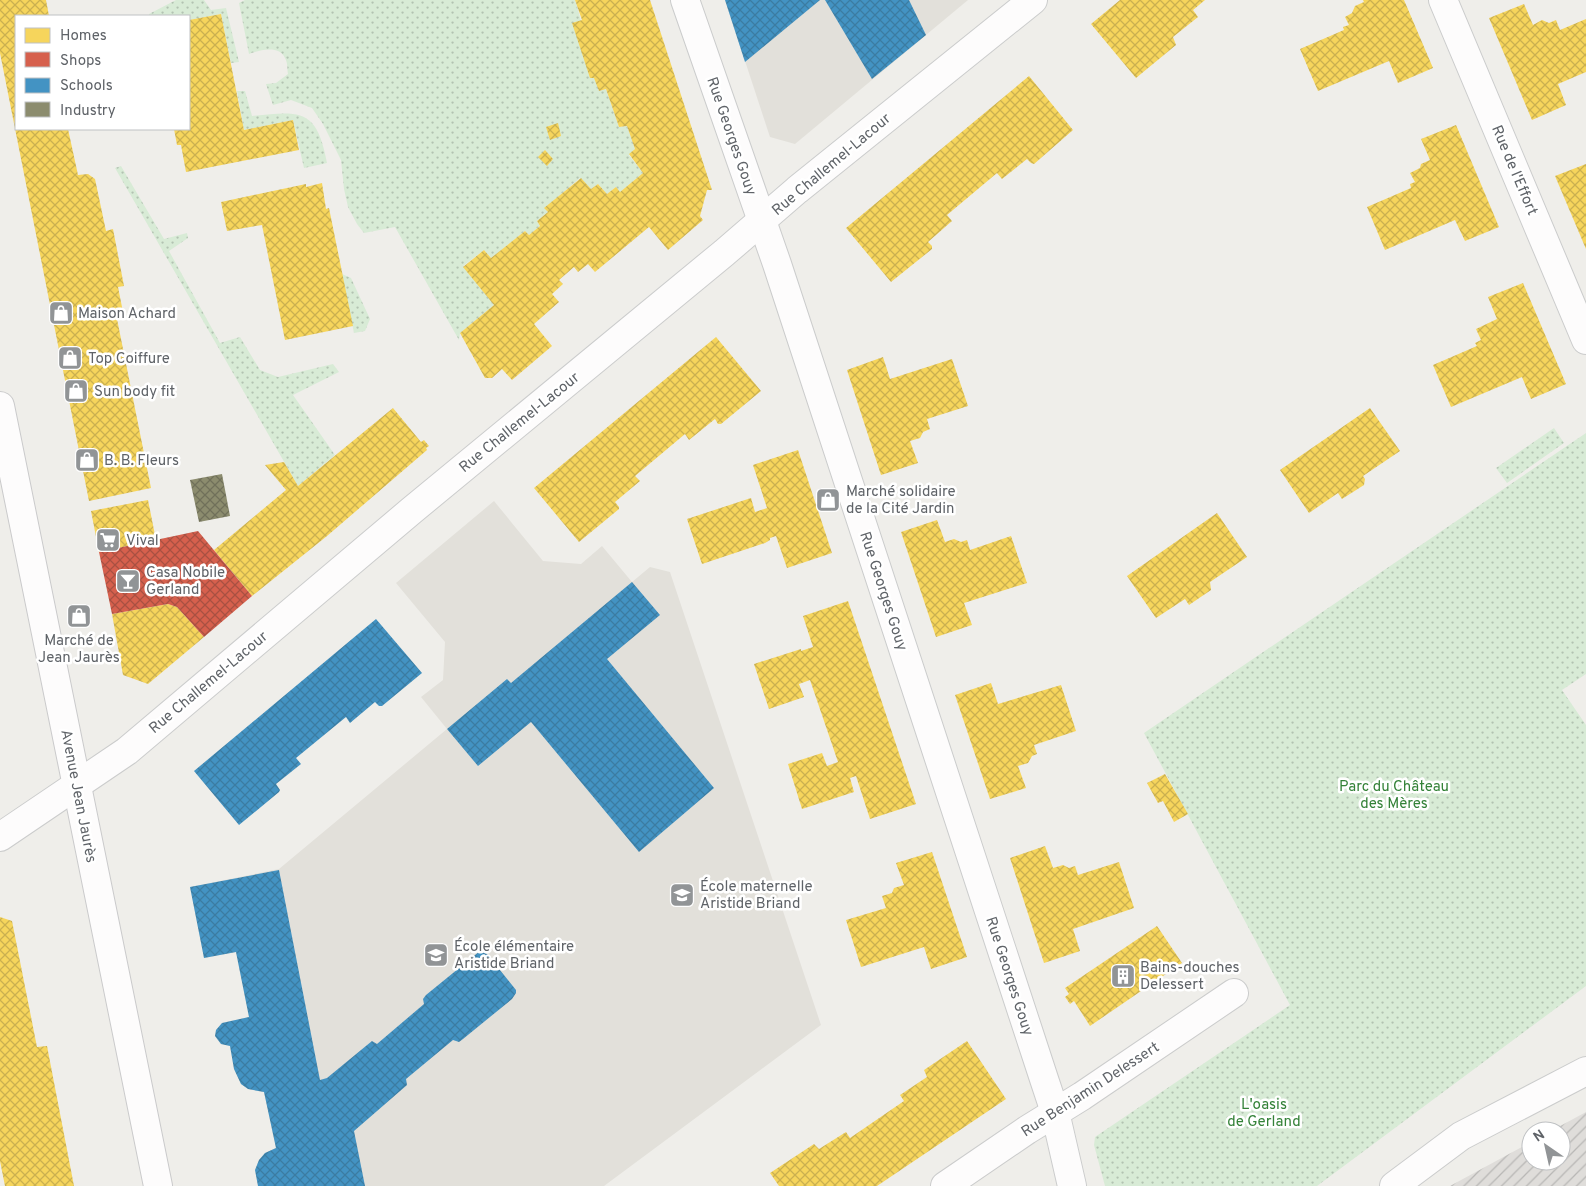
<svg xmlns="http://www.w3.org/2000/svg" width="1586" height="1186" font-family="Overpass,sans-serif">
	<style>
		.industrial { fill: url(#industrial-furrows) }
		.education { fill: #e2e0da }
		.green { fill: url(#green-dots) }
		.homes { fill: url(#homes-cross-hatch) }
		.shops { fill: url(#shops-cross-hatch) }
		.schools { fill: url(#schools-cross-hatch) }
		.industry { fill: url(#industry-cross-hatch) }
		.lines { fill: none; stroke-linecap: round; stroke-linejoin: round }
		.street-casing { stroke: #cbcccc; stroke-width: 30 }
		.secondary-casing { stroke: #cacacb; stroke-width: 30 }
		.street { stroke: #fdfcfc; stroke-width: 28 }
		.secondary { stroke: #fdfcfc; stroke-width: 28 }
		.labels { text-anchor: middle; stroke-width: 5; stroke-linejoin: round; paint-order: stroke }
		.street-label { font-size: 15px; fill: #5f6368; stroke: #fff }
		.poi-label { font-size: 15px; fill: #5f6368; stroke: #fff; text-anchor: start }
		.park-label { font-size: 15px; fill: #348238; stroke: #fff }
	</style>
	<defs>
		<pattern id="industrial-furrows" width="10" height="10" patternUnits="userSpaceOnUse" patternTransform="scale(1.25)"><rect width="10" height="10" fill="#dfddda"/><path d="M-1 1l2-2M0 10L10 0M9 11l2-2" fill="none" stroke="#b8b7b5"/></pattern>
		<pattern id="green-dots" width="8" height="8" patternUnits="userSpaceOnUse" patternTransform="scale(1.25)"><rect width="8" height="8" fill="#d8ebd6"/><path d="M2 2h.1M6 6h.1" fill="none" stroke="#b2c2b1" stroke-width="1.8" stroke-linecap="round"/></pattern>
		<pattern id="homes-cross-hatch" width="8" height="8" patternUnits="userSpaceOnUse" patternTransform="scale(1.25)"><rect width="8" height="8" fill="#f6d55c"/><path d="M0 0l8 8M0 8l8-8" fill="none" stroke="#cab050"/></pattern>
		<pattern id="shops-cross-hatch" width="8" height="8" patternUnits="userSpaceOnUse" patternTransform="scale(1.25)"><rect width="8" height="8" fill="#d6604d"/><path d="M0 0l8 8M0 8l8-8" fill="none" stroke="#a85042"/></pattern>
		<pattern id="schools-cross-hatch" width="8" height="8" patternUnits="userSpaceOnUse" patternTransform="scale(1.25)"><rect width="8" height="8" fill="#4393c3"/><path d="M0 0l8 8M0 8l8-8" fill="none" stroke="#3b7ca2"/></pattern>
		<pattern id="industry-cross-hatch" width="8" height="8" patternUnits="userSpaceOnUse" patternTransform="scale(1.25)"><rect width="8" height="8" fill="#8c8c6e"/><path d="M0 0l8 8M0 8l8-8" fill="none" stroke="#70705a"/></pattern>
	</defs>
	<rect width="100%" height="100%" fill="#efeeea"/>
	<!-- industrial -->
	<path class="industrial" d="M1586 1112V1186H1450L1531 1142V1161H1561V1131H1551Z"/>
	<!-- education -->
	<g class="education">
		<path d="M725 0H968L795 144 770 137Z"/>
		<path d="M494 501 543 561 581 564 602 546 632 582 650 567 670 572 821 1025 604 1186H258L255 1170 259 1160 265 1153 276 1148 264 1092 248 1089 241 1084 234 1069 230 1046 221 1044 215 1036 216 1030 222 1023 249 1017 236 952 204 958 190 887 279 869 447 729 421 697 443 680 445 642 396 583Z"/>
	</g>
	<!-- green -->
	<g class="green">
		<path d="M176 0H204L211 10 226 8 239 62 231 63 221 14 189 20V16H149V14Z"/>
		<path d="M245 0H575C585 30 588 61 599 91L606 89 619 127 627 126 635 149 629 155 643 173 620 192 616 187 607 194 598 184 591 189 580 178 545 208 548 212 537 221 540 226 529 235 525 231 491 258 484 250 463 266 494 305 460 333 459 340 395 227 364 233 357 224 348 207 344 189 341 160 323 124 312 108 291 100 273 105 266 84 276 83 288 74C287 69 288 63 285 58 279 45 260 50 249 54L239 3Z"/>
		<path d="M237 91H245L252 116C300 111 317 108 327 163L304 168 293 120 244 130Z"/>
		<path d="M121 166 164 239 187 233 188 238 169 251 220 343 240 337 260 370 278 377 333 364 339 372 293 395 335 455 298 486 115 168Z"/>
		<path d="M342 274 351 278 370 319 365 331 354 333Z"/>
		<path d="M1554 428 1564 443 1507 483 1496 468Z"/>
		<path d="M1586 433V674L1562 690 1586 725V986L1317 1186H1105L1094 1145 1095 1137 1290 1005 1144 733Z"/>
	</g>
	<!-- homes -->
	<g class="homes">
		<path d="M0 0H46L49 16H16V129H68L78 175 88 174 95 179 106 231 113 229 124 286 118 287 123 312 116 314 151 488 89 501 0 53Z"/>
		<path d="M575 0H650L712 190H707L700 216 703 220 668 250 649 227 595 272 588 264 578 272 574 267 559 280 563 284 552 294 559 302 534 324 552 346 512 380 502 369 492 378H485L460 333 494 305 463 267 484 250 491 258 525 231 529 235 540 226 537 221 548 212 544 208 581 178 591 189 598 184 607 194 616 187 620 192 643 173 629 154 635 149 627 126 619 127 606 89 599 91 594 78H590L572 23 582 20Z"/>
		<path d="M1120 0H1205L1193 10 1198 17 1173 37 1176 45 1136 78 1091 24Z"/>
		<path d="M1363 0H1404L1433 68 1398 83 1389 61 1318 91 1300 49 1344 30 1343 27 1349 25 1345 17 1352 13 1355 6 1364 2Z"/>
		<path d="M1524 4 1533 25 1542 20 1549 23 1556 20 1560 30 1586 19V72L1558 84 1566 105 1532 120 1489 18Z"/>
		<path d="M221 14 244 130 293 120 299 150 186 172 181 145H177L174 129H189V20Z"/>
		<path d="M1029 76 1073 130 1034 164 1031 163 1027 159 1002 179 997 173 947 215 952 221 928 242 932 246V249L891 282 846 228Z"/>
		<path d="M558 123 561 136 550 140 546 127Z"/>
		<path d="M1456 125 1499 227 1465 241 1455 220 1385 250 1367 207 1411 188 1410 184 1415 182 1410 173 1420 168 1421 164 1430 160 1421 139Z"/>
		<path d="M545 150 553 159 547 166 538 157Z"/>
		<path d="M1586 164V249L1555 176Z"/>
		<path d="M322 183 326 209 329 208 353 326 285 340 262 225 227 231 221 202 306 184V187Z"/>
		<path d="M1523 283 1566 384 1531 399 1522 377 1451 407 1433 365 1477 346 1475 343 1481 340 1476 329 1497 319 1488 297Z"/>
		<path d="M716 337 761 391 721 424H718L715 419 689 440 685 434 635 476 640 481 615 502 619 507V509L579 542 534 488Z"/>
		<path d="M883 357 890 379 952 359 968 406 927 419 930 429 923 432 920 438 910 441 918 463 881 475 847 370Z"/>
		<path d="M393 408 421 442 424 440 429 446 426 448 427 450 327 536 252 596 214 550 286 490 265 465 284 462 298 486Z"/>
		<path d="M1370 408 1400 451 1363 476 1365 479 1364 485 1342 499 1338 493 1309 513 1280 470Z"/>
		<path d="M798 450 832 553 787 568 776 536 770 538V540L765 543 702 564 687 519 751 498 755 512 767 508 753 465Z"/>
		<path d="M148 500 156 540 99 552 91 511Z"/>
		<path d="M1217 513 1247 557 1210 582 1211 590 1189 605 1185 599 1156 618 1127 576Z"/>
		<path d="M937 520 945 542 954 539 961 542 967 540 970 550 1011 536 1027 583 964 603 972 625 936 637 901 532Z"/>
		<path d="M848 601 916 804 870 819 856 776 850 778 854 792 802 809 788 764 822 753 827 766 838 762 810 680 799 684 804 697 769 709 754 664 801 649V651L813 647 803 616Z"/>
		<path d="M168 604 177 607 204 637 148 684 123 675 112 614Z"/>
		<path d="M991 683 998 704 1061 685 1076 731 1034 745 1037 754 1032 756 1028 763 1018 766 1026 788 990 799 955 695Z"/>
		<path d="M1165 774 1188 814 1174 822 1163 801 1158 803 1147 783Z"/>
		<path d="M1045 846 1053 868 1063 865 1069 868 1075 866 1078 875 1119 862 1134 908 1073 929 1080 951 1044 963 1010 858Z"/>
		<path d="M932 852 967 957 931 969 924 947 861 967 846 920 886 908 882 896 892 893 894 888 904 885 896 863Z"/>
		<path d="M0 917 12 921 37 1047 47 1046 74 1186H5L0 1161Z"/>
		<path d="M1157 926 1182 963 1090 1026 1074 1001 1070 1004 1065 997 1069 994 1065 988Z"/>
		<path d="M967 1041 1006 1099 877 1186H779L770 1173 814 1144 819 1149 846 1132 850 1138 904 1101 900 1095 927 1077 924 1070Z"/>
	</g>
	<!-- shops -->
	<path class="shops" d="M198 531 252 596 204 637 177 607 168 604 112 614 99 552Z"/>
	<!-- schools -->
	<g class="schools">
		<path d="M725 0H820L745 62Z"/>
		<path d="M825 0H909L926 35 872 79Z"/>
		<path d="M632 582 660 615 607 659 714 788 639 852 531 722 478 766 447 729 507 679 511 683Z"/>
		<path d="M376 619 422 673 382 706H379L375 702 350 723 346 717 296 758 301 764 276 784 280 790 279 792 239 825 194 771Z"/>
		<path d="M279 870 320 1080 327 1078 372 1041 377 1044 424 1004 423 999 426 995 480 951 487 954 516 990V993L512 999 463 1039 459 1042 453 1040 406 1079 407 1085 354 1131 365 1186H258L255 1170 259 1160 265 1153 276 1148 264 1092 248 1089 241 1084 234 1069 230 1046 221 1044 215 1036 216 1030 222 1023 249 1017 236 952 204 958 190 887Z"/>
	</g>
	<!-- industry -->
	<path class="industry" d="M222 474 230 516 199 522 190 480Z"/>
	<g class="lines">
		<defs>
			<g id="street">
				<path d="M685 0 777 264 1045 1082 1055 1112 1072 1186"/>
				<path d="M1443 0 1586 340"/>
				<path d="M0 837 127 751 411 511 724 253 797 190 1033 0"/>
				<path d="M945 1186 1027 1130 1082 1096 1234 993"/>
				<path d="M1394 1186 1461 1136 1586 1071"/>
			</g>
			<path id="secondary" d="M0 406 158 1186"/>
		</defs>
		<!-- street casing -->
		<use href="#street" class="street-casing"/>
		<!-- secondary casing -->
		<use href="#secondary" class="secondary-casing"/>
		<!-- street -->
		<use href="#street" class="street"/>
		<!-- secondary -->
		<use href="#secondary" class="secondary"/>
	</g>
	<!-- icons -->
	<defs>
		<symbol id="shop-square" viewBox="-11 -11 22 22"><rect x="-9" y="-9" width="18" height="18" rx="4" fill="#919496" stroke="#fff"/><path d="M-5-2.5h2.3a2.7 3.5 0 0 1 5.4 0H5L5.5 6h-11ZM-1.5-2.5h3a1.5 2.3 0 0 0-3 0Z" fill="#fff"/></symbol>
		<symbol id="supermarket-square" viewBox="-11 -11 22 22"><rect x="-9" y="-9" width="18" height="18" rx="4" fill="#919496" stroke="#fff"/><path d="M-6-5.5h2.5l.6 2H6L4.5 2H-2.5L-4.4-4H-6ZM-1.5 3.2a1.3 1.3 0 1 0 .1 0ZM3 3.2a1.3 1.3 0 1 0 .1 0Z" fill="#fff"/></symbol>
		<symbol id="bar-square" viewBox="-11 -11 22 22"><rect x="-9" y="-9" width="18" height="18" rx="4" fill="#919496" stroke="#fff"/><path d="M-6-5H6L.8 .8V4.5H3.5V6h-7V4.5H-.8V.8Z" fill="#fff"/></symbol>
		<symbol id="school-square" viewBox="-11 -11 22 22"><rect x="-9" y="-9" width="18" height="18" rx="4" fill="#919496" stroke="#fff"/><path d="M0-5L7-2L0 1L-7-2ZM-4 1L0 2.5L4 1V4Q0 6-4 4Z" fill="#fff"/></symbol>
		<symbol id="building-square" viewBox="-11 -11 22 22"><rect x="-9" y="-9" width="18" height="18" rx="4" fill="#919496" stroke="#fff"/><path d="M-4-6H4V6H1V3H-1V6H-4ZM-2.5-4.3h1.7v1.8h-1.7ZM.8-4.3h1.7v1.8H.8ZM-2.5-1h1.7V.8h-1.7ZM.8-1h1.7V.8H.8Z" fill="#fff"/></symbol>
	</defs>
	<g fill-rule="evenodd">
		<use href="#shop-square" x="47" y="299" width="28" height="28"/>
		<use href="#shop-square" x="56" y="344" width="28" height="28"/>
		<use href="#shop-square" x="62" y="377" width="28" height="28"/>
		<use href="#shop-square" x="73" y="446" width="28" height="28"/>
		<use href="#shop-square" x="814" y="486" width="28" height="28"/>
		<use href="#supermarket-square" x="94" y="526" width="28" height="28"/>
		<use href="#bar-square" x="114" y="567" width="28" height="28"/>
		<use href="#shop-square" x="65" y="602" width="28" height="28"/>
		<use href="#school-square" x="668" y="881" width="28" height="28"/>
		<use href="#school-square" x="422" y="941" width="28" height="28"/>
		<use href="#building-square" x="1109" y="962" width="28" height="28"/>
	</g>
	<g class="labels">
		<!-- street labels -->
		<g class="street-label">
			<text transform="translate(732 136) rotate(71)" y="5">Rue Georges Gouy</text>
			<text transform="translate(831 164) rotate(-40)" y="5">Rue Challemel-Lacour</text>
			<text transform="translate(1515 170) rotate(67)" y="5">Rue de l'Effort</text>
			<text transform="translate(519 422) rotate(-39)" y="5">Rue Challemel-Lacour</text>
			<text transform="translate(884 591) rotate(72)" y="5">Rue Georges Gouy</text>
			<text transform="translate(208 682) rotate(-40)" y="5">Rue Challemel-Lacour</text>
			<text transform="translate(79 796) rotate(79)" y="5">Avenue Jean Jaurès</text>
			<text transform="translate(1010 976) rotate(72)" y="5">Rue Georges Gouy</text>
			<text transform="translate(1090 1089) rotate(-33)" y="5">Rue Benjamin Delessert</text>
		</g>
		<!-- poi labels -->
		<g class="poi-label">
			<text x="78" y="318">Maison Achard</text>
			<text x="88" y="363">Top Coiffure</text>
			<text x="94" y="396">Sun body fit</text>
			<text x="104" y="465">B. B. Fleurs</text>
			<text x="846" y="496">Marché solidaire<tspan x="846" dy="17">de la Cité Jardin</tspan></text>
			<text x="126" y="545">Vival</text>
			<text x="146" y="577">Casa Nobile<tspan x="146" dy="17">Gerland</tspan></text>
			<text x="79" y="645" text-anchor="middle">Marché de<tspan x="79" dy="17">Jean Jaurès</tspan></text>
			<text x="700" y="891">École maternelle<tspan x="700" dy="17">Aristide Briand</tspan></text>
			<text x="454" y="951">École élémentaire<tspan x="454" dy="17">Aristide Briand</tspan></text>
			<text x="1140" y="972">Bains-douches<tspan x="1140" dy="17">Delessert</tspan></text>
		</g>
		<!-- park labels -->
		<g class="park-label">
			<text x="1394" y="791">Parc du Château<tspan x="1394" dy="17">des Mères</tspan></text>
			<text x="1264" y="1109">L'oasis<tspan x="1264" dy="17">de Gerland</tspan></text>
		</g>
	</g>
	<!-- legend -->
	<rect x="15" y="15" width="175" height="115" fill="#ffffff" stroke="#bfc1c3"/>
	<rect x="25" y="28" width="25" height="15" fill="#f6d55c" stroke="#bfc1c3"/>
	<text x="60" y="40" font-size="15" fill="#5f6368">Homes</text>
	<rect x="25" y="52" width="25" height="15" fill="#d6604d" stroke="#bfc1c3"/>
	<text x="60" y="65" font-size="15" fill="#5f6368">Shops</text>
	<rect x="25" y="78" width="25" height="15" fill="#4393c3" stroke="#bfc1c3"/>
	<text x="60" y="90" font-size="15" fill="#5f6368">Schools</text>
	<rect x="25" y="102" width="25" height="15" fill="#8c8c6e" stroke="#bfc1c3"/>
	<text x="60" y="115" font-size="15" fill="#5f6368">Industry</text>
	<!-- north arrow -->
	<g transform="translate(1546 1146) rotate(326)"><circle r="24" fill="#ffffff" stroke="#bfc1c3"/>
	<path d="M0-4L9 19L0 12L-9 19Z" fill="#919496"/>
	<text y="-8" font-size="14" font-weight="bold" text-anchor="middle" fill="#5f6368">N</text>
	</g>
</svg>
